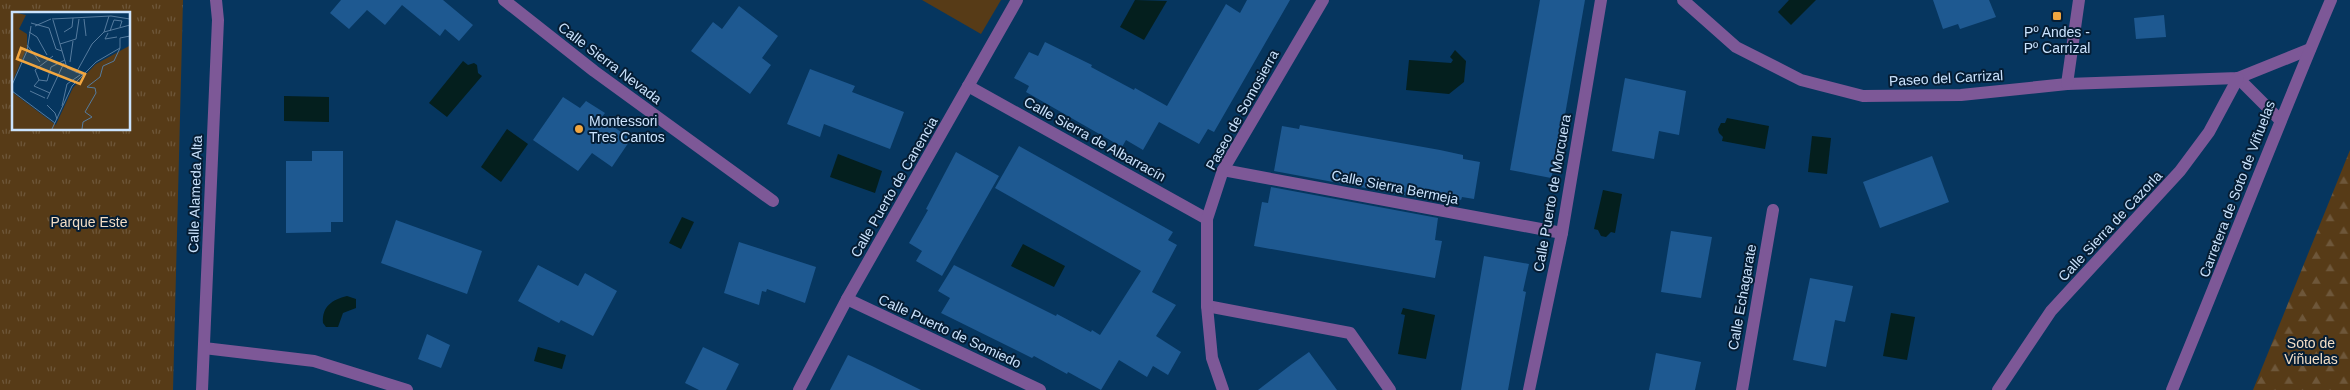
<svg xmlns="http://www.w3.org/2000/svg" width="2350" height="390" font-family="Arial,sans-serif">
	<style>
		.grass { fill: url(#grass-tufts); fill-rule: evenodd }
		.forest { fill: url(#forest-firs) }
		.pitch { fill: #573b17 }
		.water { fill: #041f1e }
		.building { fill: #1e5991 }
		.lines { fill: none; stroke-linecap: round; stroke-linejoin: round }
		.minor { stroke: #7d5897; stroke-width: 12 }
		.poi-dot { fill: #f1a640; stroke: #051d34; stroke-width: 2 }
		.labels { text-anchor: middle; stroke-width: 4; stroke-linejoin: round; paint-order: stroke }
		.poi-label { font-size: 14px; fill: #cbe3fd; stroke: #051d34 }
		.street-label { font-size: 14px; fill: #cbe3fd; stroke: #051d34 }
		.park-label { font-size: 14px; fill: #f2ddc5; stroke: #051d34 }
		.inset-road { fill: none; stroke: #557b9e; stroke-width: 1 }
		.view { fill: #f1a640; fill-opacity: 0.15; stroke: #f1a640; stroke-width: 2.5 }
		.inset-edge { fill: none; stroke: #cbe3fd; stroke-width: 2.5 }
	</style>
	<defs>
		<pattern id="grass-tufts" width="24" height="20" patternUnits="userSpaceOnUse" patternTransform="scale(1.25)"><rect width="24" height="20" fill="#573b17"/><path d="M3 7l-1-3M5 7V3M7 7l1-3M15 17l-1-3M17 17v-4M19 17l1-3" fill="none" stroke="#6e573a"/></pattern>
		<pattern id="forest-firs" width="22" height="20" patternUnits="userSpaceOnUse" patternTransform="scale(1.25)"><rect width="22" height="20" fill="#573b17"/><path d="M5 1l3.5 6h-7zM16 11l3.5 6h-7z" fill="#6e573a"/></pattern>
	</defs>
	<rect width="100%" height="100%" fill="#06365f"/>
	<!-- grass -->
	<path class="grass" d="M0 0H183L173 390H0ZM14 14H129V129H14Z"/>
	<!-- forest -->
	<path class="forest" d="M2350 150V390H2253Z"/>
	<!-- pitch -->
	<path class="pitch" d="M922 0H1001L981 34Z"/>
	<!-- water -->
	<g class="water">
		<path d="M1135 0 1167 1 1144 40 1120 27Z"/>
		<path d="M1789 0H1816L1791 25 1778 12Z"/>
		<path d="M1455 50 1466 61 1464 82 1449 94 1406 90 1409 60 1451 63 1453 60 1450 57Z"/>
		<path d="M463 61 468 65 474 63 477 65 478 73 482 76 447 117 429 103Z"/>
		<path d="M284 96 329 97V122L284 121Z"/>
		<path d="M1727 118 1769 126 1765 149 1722 141 1723 137 1719 133 1718 129 1721 123H1725Z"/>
		<path d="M507 129 528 144 501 182 481 167Z"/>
		<path d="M1812 136 1831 138 1827 174 1808 172Z"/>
		<path d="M838 154 882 171 875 193 830 177Z"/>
		<path d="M1603 190 1622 194 1615 233 1611 232 1606 237 1601 236 1598 230 1594 229Z"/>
		<path d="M682 217 694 222 681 249 669 243Z"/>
		<path d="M1023 244 1065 266 1054 287 1011 266Z"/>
		<path d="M347 296 356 299V308L343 313 338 327H326L323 323C322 306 332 300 347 296Z"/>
		<path d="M1403 308 1435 315 1426 359 1398 354 1405 315 1401 314Z"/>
		<path d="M1891 313 1915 317 1907 360 1883 356Z"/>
		<path d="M538 347 566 355 562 369 534 361Z"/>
	</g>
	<!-- building -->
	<g class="building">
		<path d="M341 0H443L473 25 459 41 445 29 440 36 402 5 385 25 367 10 349 29 330 13Z"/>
		<path d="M1247 0H1290L1214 132 1208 129 1199 144 1159 122 1143 150 1126 140 1122 147 1026 92 1029 86 1014 78 1029 52 1038 56 1045 42 1092 65 1091 67 1134 90 1135 88 1167 106 1226 4 1240 13Z"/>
		<path d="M1540 0H1585L1558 155 1551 178 1510 170Z"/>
		<path d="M1933 0H1989L1996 17 1960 29 1958 24 1943 29Z"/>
		<path d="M739 6 778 36 762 58 771 65 750 94 691 51 713 22 722 29Z"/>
		<path d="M2164 15 2166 37 2136 39 2134 18Z"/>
		<path d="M810 69 855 86 852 92 904 112 890 149 824 124 820 137 787 124Z"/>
		<path d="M1625 78 1686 91 1679 135 1659 131 1654 159 1612 151Z"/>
		<path d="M563 97 580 108 586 101 605 113 601 118 631 139 612 167 592 153 578 171 533 140Z"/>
		<path d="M1300 125 1440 150 1463 155V159L1480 162 1474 199 1462 197 1461 200 1442 195 1441 202 1274 171 1282 126 1299 129Z"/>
		<path d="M1019 146 1173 232 1168 240 1177 245 1152 292 1176 305 1156 336 1181 352 1168 375 1153 366 1147 377 1119 360 1101 390 1068 372 1067 374 1034 356 1032 358 941 313 950 298 938 291 954 265 1056 316 1057 314 1091 332 1092 330 1100 335 1141 271 995 188Z"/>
		<path d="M312 151H343V222H331V232L286 233V161H312Z"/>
		<path d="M956 152 999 176 942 276 916 261 922 251 909 243 928 210 926 209Z"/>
		<path d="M1932 156 1949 202 1880 228 1863 182Z"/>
		<path d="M1271 187 1438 218 1435 240 1442 241 1435 278 1254 246 1262 202 1268 203Z"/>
		<path d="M396 220 482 251 467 294 381 263Z"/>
		<path d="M1671 231 1712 237 1701 298 1661 292Z"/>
		<path d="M739 242 816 267 805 303 767 289 766 292 762 291 759 305 724 293Z"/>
		<path d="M1484 256 1529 264 1523 291 1526 292 1508 390H1461Z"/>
		<path d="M538 265 578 286 585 273 617 291 593 336 561 320 559 323 518 301Z"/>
		<path d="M1810 278 1853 286 1845 322 1835 320 1826 367 1793 360Z"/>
		<path d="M427 334 450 345 441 368 418 359Z"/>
		<path d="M703 347 739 364 726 390H699L685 383Z"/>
		<path d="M1309 352 1337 390H1258L1292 364Z"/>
		<path d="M1656 353 1701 362 1695 390H1649Z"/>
		<path d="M848 355 872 366 921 390H830Z"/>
	</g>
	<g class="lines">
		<!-- minor -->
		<g class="minor">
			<path d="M504 0 594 71 773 201"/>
			<path d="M1683 0 1736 47 1801 80 1863 96 1961 95 2067 84 2238 78 2310 49"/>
			<path d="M2238 78 2280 120"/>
			<path d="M2067 84 2079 0"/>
			<path d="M968 86 1207 219"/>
			<path d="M1223 170 1562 233"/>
			<path d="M847 299 1040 390"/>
			<path d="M1207 306 1350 333 1390 390"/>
			<path d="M204 348 314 361 407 390"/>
			<path d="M202 390 218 20 216 0"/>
			<path d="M799 390 847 299 1017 0"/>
			<path d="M1223 390 1212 358 1207 306V219L1223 170 1323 0"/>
			<path d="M1529 390 1562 233 1601 0"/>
			<path d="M1742 390 1773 210"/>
			<path d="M1998 390 2051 311 2180 171 2209 132 2238 78"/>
			<path d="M2172 390C2226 260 2276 129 2331 0"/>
		</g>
	</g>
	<!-- markers -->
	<g class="poi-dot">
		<rect x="2052" y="11" width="10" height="10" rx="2.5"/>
		<circle cx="579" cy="129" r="5"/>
	</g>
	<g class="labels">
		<!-- poi labels -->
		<g class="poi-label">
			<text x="2057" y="37">Pº Andes -<tspan x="2057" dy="16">Pº Carrizal</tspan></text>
			<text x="589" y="126" text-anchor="start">Montessori<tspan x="589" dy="16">Tres Cantos</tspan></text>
		</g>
		<!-- street labels -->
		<g class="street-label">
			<text transform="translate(610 63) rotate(37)" y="5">Calle Sierra Nevada</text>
			<text transform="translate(1946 78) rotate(-3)" y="5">Paseo del Carrizal</text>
			<text transform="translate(1242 110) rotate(-61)" y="5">Paseo de Somosierra</text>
			<text transform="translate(1095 139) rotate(29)" y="5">Calle Sierra de Albarracín</text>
			<text transform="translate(894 187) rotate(-60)" y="5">Calle Puerto de Canencia</text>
			<text transform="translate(1395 187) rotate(11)" y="5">Calle Sierra Bermeja</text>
			<text transform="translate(2237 189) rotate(-69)" y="5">Carretera de Soto de Viñuelas</text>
			<text transform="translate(1552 193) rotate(-80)" y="5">Calle Puerto de Morcuera</text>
			<text transform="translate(195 194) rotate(-88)" y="5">Calle Alameda Alta</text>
			<text transform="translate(2110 226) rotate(-47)" y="5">Calle Sierra de Cazorla</text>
			<text transform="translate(1742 297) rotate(-80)" y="5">Calle Echagarate</text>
			<text transform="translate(950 331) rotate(25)" y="5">Calle Puerto de Somiedo</text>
		</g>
		<!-- park labels -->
		<g class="park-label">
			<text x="89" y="227">Parque Este</text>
			<text x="2311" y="348">Soto de<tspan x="2311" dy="16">Viñuelas</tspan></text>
		</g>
	</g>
	<!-- overview -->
	<g transform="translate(12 12)">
		<rect width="118" height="118" fill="#06365f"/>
		<path d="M0 0 14 3 7 17 15 22V35L0 71ZM84 52 117 117H0V80L44 113 61 76Z" fill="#573b17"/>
		<path d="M117 34V117H42L61 76 84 52Z" fill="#573b17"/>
		<path class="inset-road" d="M40 7 99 4 118 7M72 7 74 24M41 8 55 56 71 63M19 11 37 16 44 37 50 39M23 14 39 7M98 19 102 8 110 9 108 15M17 20 25 25 35 43M52 20 60 15 61 6M92 20 97 4M96 21 93 27 105 25M48 32 64 27 67 7M15 33 28 50M58 50 61 29M64 61 80 32 92 20 118 13M27 68 23 58 41 44M0 73 15 39 19 14M0 79 43 111M18 79 33 86M38 81 22 74 27 68 35 69 39 55 53 48M35 87 52 51M35 93 43 101 45 107M50 94 55 72 68 63M40 117 60 74 84 50 108 36V26L118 24M70 117 71 110 80 105 73 100 84 81 83 76 75 75 88 65 91 54 102 49 108 36"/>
		<path class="view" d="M9 36 73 62 68 72 5 47Z"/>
		<rect width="118" height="118" class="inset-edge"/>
	</g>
</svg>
